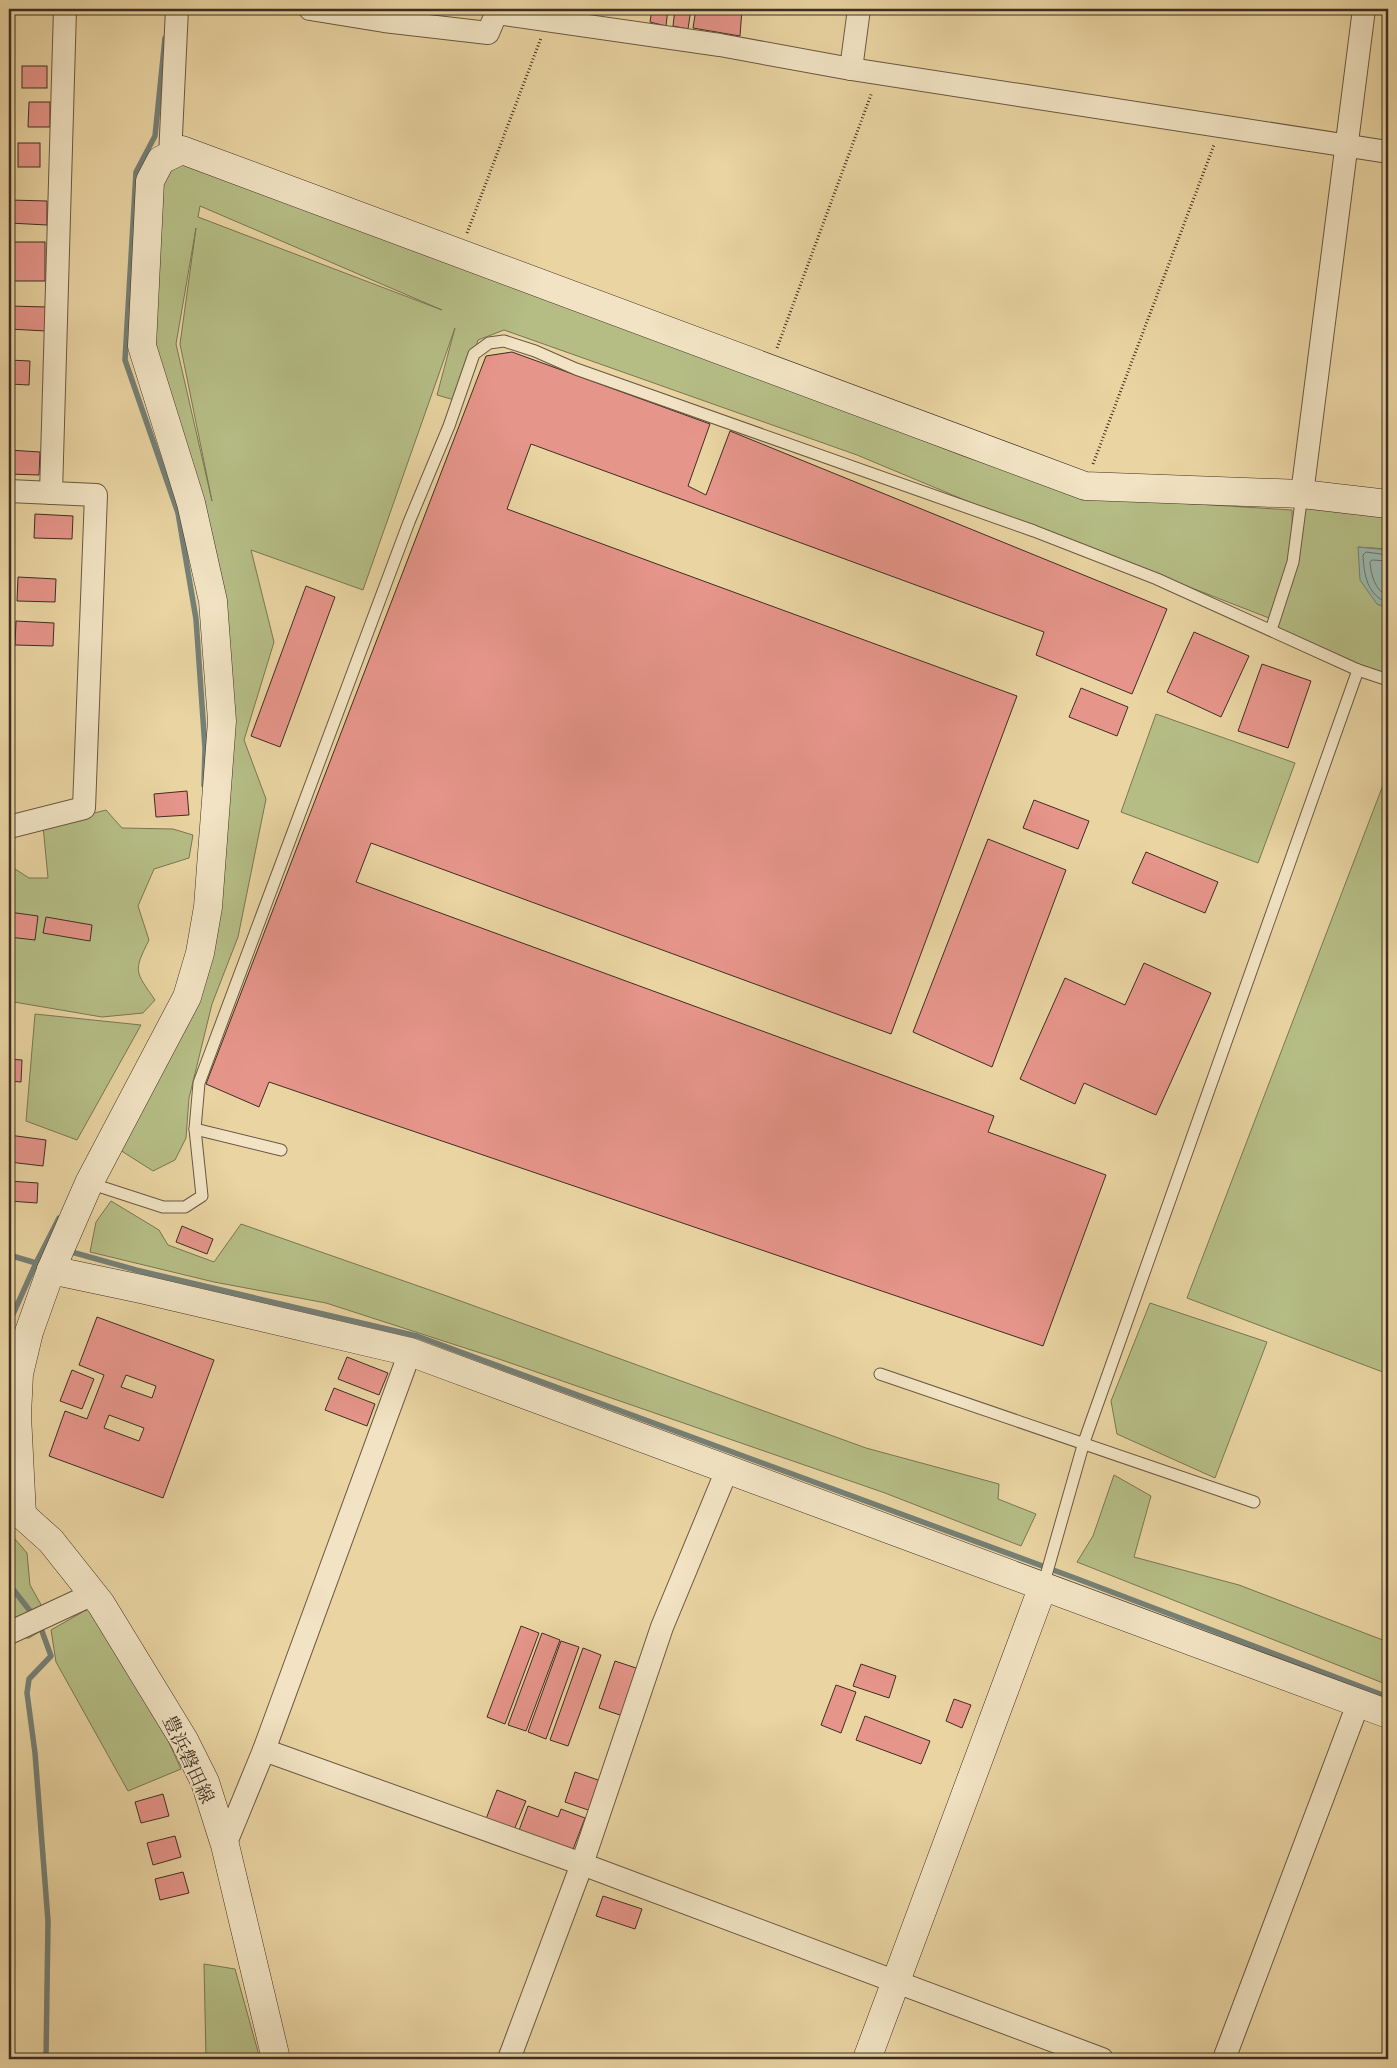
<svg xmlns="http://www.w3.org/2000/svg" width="1397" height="2068" font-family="'IM FELL DW Pica','Noto Serif JP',serif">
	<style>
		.green { fill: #b5bd85; stroke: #7a7654; fill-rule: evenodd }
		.water { fill: #99b7ad; stroke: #758076 }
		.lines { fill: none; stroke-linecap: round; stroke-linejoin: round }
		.shore { stroke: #6c7268; stroke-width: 1 }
		.stream { stroke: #758076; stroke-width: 5.5 }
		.building { fill: #e6958a; stroke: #3f2e23; fill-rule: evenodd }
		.lane-casing { stroke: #6a5843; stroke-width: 13 }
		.street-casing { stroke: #6a5843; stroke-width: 24 }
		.secondary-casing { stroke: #3f2e23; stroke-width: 29 }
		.path { stroke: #3f2e23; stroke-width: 3; stroke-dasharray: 1 2.5; stroke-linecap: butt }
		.lane { stroke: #f1e3c3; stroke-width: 11 }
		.street { stroke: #f1e3c3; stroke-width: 22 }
		.secondary { stroke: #f1e3c3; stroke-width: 28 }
		.labels { text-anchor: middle; stroke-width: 4; stroke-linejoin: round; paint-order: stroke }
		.street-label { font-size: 19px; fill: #3f2e23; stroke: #f1e3c3 }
	</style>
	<rect width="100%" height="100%" fill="#e9d4a2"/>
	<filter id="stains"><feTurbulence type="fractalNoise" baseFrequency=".004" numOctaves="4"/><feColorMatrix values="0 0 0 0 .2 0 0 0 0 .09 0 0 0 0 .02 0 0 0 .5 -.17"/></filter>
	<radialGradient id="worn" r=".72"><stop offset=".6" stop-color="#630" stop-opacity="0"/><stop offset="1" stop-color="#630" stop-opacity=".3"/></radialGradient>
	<!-- green -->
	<g class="green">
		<path d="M165 158 619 322 963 456 1083 497 1292 510 1293 562 1274 620 1156 574 1089 552 857 455 504 330 478 340 458 401 437 395 455 328 363 590 251 550 274 642 244 740 266 799 238 937 212 1004 189 1098 186 1138 175 1160 153 1171 120 1150 190 988 211 870 213 601 143 340ZM200 206 442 310 198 217ZM196 228 180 344 212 501 176 344Z"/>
		<path d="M1306 502 1388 511V549L1358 547 1377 604 1388 608V678L1271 630 1293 581 1300 513Z"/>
		<path d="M1156 714 1295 763 1258 863 1121 812Z"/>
		<path d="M1388 772V1374L1187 1298Z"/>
		<path d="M106 810 122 828 173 829 193 835 189 858 154 869 138 906 149 940C133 972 135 971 155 1000L143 1013 102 1017 14 1002 9 998V865L29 878H48L43 826Z"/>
		<path d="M35 1014 141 1025 77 1140 26 1121Z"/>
		<path d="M111 1201 159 1230 168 1245 214 1262 241 1224 444 1295 866 1448 999 1484 998 1499 1036 1514 1021 1546 885 1493 496 1358 326 1303 214 1282 90 1252 96 1222Z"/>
		<path d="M1150 1303 1267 1342 1215 1478 1117 1434 1111 1401Z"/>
		<path d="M1114 1475 1151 1496 1134 1557 1239 1585 1388 1642V1685L1077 1562 1093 1536Z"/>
		<path d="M9 1532 27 1553 30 1585 44 1610 39 1632 29 1638H9Z"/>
		<path d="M93 1606 139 1677 181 1769 128 1791 56 1662 51 1630Z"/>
		<path d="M204 1964 235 1969 260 2059H206Z"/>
	</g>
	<!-- water -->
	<path class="water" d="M1358 547 1388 550V608L1377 604 1360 580Z"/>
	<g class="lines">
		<!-- shore -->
		<g class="shore">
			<path d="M1388 555 1366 552 1363 555C1364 575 1367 595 1388 603"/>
			<path d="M1388 561 1372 560 1370 562C1371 575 1375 591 1388 596"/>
		</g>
		<!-- stream -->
		<g class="stream">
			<path d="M165 38 155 136 136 172 125 360 178 513 196 619 205 748 204 785"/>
			<path d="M68 1251 136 1270 417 1336 1075 1578 1388 1697"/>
			<path d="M9 1255 36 1263"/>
			<path d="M9 1323 36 1263 59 1218"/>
			<path d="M9 1584 34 1616"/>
			<path d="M39 1623 51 1656 29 1679 27 1693 35 1753 48 1921 46 2059"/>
		</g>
	</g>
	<!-- building -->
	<g class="building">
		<path d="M652 9H668L666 26 650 22Z"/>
		<path d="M675 9H691L688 29 673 26Z"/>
		<path d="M696 9 710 12 711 9H742L740 36 693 28Z"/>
		<rect x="22" y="66" width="25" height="22"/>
		<path d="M29 102H50V127H28Z"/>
		<rect x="18" y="143" width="22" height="24"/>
		<path d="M10 200 47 201V225L9 223Z"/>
		<rect x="9" y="242" width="36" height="39"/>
		<path d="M9 306 47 307 46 331 9 329Z"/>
		<path d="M512 352 710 424 688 486 706 495 730 431 1167 609 1132 694 1036 655 1044 632 531 444 507 509 1017 696 891 1034 371 843 356 882 994 1116 988 1132 1106 1175 1043 1346 269 1082 259 1107 206 1084 486 356Z"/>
		<path d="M9 360 30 361 29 385 9 384Z"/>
		<path d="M9 450 40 452 39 475 9 474Z"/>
		<path d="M35 514 73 516 72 539 34 538Z"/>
		<path d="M18 577 56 579 55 602 17 601Z"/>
		<path d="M306 586 335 597 280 747 251 736Z"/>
		<path d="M16 621 54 623 53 646 15 645Z"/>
		<path d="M1194 632 1249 656 1221 717 1167 692Z"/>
		<path d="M1262 664 1311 681 1288 748 1238 731Z"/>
		<path d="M1081 688 1128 707 1117 736 1069 717Z"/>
		<path d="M187 791 189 815 156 817 154 794Z"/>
		<path d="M1034 800 1089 821 1078 849 1023 828Z"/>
		<path d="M988 839 1066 870 992 1067 913 1032Z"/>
		<path d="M1146 852 1218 882 1205 913 1132 883Z"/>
		<path d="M9 912 38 916 35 940 9 937Z"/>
		<path d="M46 917 92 925 90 941 43 933Z"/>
		<path d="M1144 963 1211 993 1156 1115 1084 1083 1075 1104 1020 1079 1065 978 1125 1005Z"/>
		<path d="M9 1059 22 1060 21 1082 9 1081Z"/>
		<path d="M9 1135 46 1140 43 1166 9 1162Z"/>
		<path d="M9 1181 38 1183 37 1203 9 1201Z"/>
		<path d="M182 1226 213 1239 207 1254 176 1242Z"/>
		<path d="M97 1317 214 1360 163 1498 49 1456 65 1411 87 1419 104 1375 79 1365ZM126 1375 156 1386 152 1398 121 1387ZM109 1415 144 1428 139 1441 104 1428Z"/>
		<path d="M347 1357 388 1373 379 1395 338 1379Z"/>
		<path d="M72 1370 94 1379 82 1409 60 1401Z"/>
		<path d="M334 1388 375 1404 367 1426 325 1410Z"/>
		<path d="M521 1626 539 1633 505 1724 487 1717Z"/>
		<path d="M542 1633 560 1640 526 1731 508 1725Z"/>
		<path d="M561 1641 579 1647 546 1739 528 1732Z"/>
		<path d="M583 1648 601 1655 568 1746 550 1740Z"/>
		<path d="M615 1661 642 1670 626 1717 599 1708Z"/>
		<path d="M861 1664 896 1676 889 1698 853 1686Z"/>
		<path d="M836 1685 856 1692 841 1733 821 1725Z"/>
		<path d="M954 1699 971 1705 962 1728 946 1721Z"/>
		<path d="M865 1716 930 1741 921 1764 856 1740Z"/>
		<path d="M575 1772 601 1781 591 1811 565 1802Z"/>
		<path d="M497 1790 526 1801 514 1830 486 1819Z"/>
		<path d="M163 1794 169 1816 141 1823 135 1802Z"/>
		<path d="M528 1806 558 1817 561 1809 585 1818 572 1852 518 1833Z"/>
		<path d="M175 1836 181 1857 153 1865 147 1843Z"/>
		<path d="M183 1872 189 1893 160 1900 155 1879Z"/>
		<path d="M603 1896 642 1909 635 1929 596 1916Z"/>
	</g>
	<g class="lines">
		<defs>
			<g id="lane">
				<path d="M1271 630 1293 562 1302 494"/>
				<path d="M195 1129 281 1150"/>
				<path d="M89 1183 163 1207H185L202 1196 195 1129 199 1083 409 522 449 426 474 354 489 343 504 341 535 351 576 369 1034 531 1157 579 1358 670 1388 680"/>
				<path d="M880 1374 1254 1502"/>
				<path d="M1043 1586 1084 1442 1358 670"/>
			</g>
			<g id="street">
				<path d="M310 9 384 21 488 33 498 9"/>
				<path d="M497 13 720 45 851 69 1388 152"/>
				<path d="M851 69 859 9"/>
				<path d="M170 156 177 9"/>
				<path d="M9 491 96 495 84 808 9 827"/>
				<path d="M51 493 65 9"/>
				<path d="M1302 494 1364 9"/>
				<path d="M9 1633 93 1594"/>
				<path d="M264 1750 582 1864 1102 2059"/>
				<path d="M225 1845 264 1750 410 1352"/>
				<path d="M509 2059 582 1864 662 1627 727 1470"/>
				<path d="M1224 2059 1358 1704"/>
			</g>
			<g id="secondary">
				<path d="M51 1270 141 1289 410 1352 1388 1714"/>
				<path d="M9 1506 22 1515 51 1541 101 1604 184 1740 205 1782 225 1845 276 2059"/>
				<path d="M22 1515 17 1415 19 1374 29 1332 51 1270 89 1183 187 997 200 953 208 907 222 721 213 601 191 503 142 346 150 181 161 160 182 150 1085 486 1302 494 1388 504"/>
				<path d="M867 2059 1043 1586"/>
			</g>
		</defs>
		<!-- lane casing -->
		<use href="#lane" class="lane-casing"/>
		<!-- street casing -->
		<use href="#street" class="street-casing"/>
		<!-- secondary casing -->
		<use href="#secondary" class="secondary-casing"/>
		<!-- path -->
		<g class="path">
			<path d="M467 233 541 38"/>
			<path d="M777 348 872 92"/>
			<path d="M1093 464 1214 145"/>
		</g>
		<!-- lane -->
		<use href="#lane" class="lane"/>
		<!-- street -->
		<use href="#street" class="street"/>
		<!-- secondary -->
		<use href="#secondary" class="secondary"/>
	</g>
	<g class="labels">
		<!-- street labels -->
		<g class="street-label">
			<text transform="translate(189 1759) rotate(65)" y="7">豊浜磐田線</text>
		</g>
	</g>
	<!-- margin -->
	<rect width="1397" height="2068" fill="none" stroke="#e9d4a2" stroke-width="30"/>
	<rect x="10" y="10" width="1377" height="2048" fill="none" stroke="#3f2e23" stroke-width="2.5"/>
	<rect x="15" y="15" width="1367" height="2038" fill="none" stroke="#3f2e23"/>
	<rect width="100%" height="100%" filter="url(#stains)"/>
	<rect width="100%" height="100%" fill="url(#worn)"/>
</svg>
